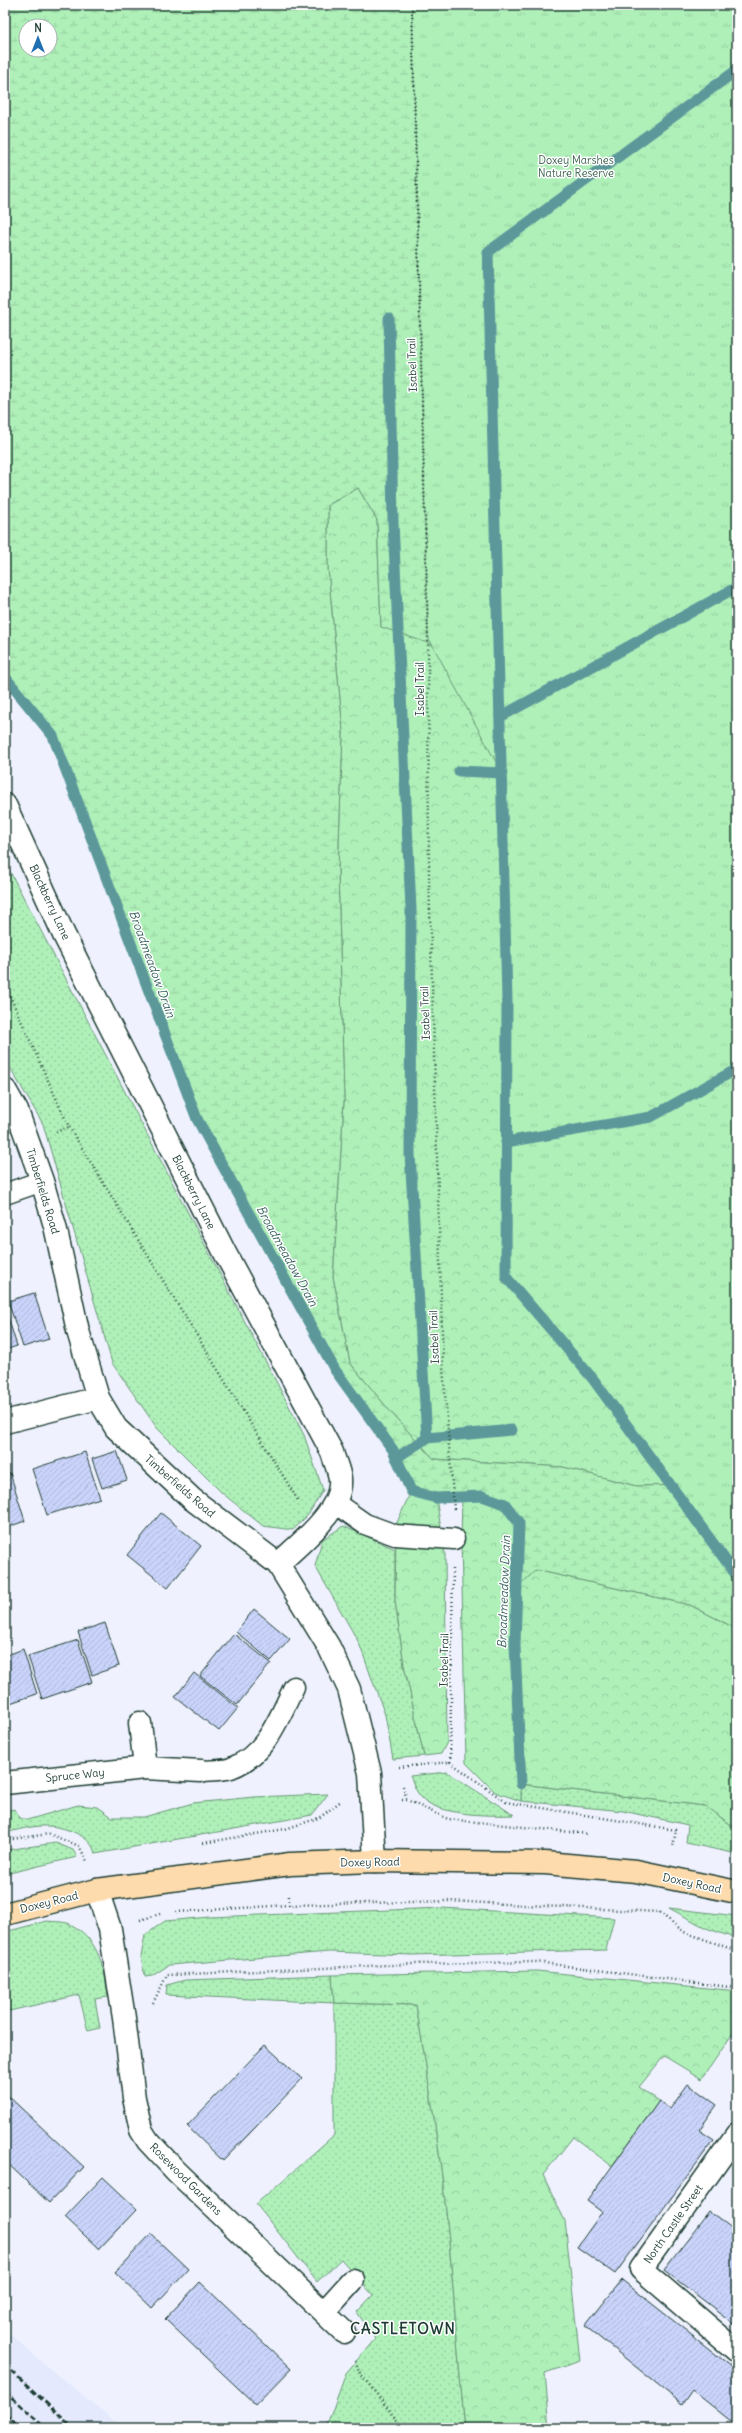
<svg xmlns="http://www.w3.org/2000/svg" width="742" height="2433" font-family="Delius,sans-serif">
	<style>
		.built { fill: #e4e9fd }
		.grass { fill: url(#grass-dots); stroke: #679676 }
		.forest { fill: url(#forest-crowns); stroke: #679676 }
		.wetland { fill: url(#wetland-marsh); stroke: #679676; fill-rule: evenodd }
		.park { fill: url(#park-tufts); stroke: #679676 }
		.lines { fill: none; stroke-linecap: round; stroke-linejoin: round }
		.stream { stroke: #5c989a; stroke-width: 11 }
		.building { fill: url(#building-hatch); stroke: #1f3d34 }
		.service-casing { stroke: #1f3d34; stroke-width: 23 }
		.minor-casing { stroke: #1f3d34; stroke-width: 25 }
		.primary-casing { stroke: #1f3d34; stroke-width: 25 }
		.path { stroke: #1f3d34; stroke-width: 2.5; stroke-dasharray: 1 3; stroke-linecap: butt }
		.service { stroke: #fff; stroke-width: 20 }
		.minor { stroke: #fff; stroke-width: 22 }
		.primary { stroke: #fedbac; stroke-width: 22 }
		.rail { stroke: #1f3d34; stroke-width: 3; stroke-dasharray: 6 3; stroke-linecap: butt }
		.labels { text-anchor: middle; stroke-width: 3; stroke-linejoin: round; paint-order: stroke }
		.park-label { font-size: 11px; fill: #3c614f; stroke: #fff }
		.street-label { font-size: 11px; fill: #1f3d34; stroke: #fff }
		.water-label { font-size: 12px; font-style: italic; fill: #38635e; stroke: #fff }
		.district-label { font-size: 15px; font-weight: bold; letter-spacing: 1px; fill: #1f3d34; stroke: #fff }
	</style>
	<defs>
		<pattern id="grass-dots" width="8" height="8" patternUnits="userSpaceOnUse"><rect width="8" height="8" fill="#aff0b9"/><path d="M2 2h.1M6 6h.1" fill="none" stroke="#96cfa0" stroke-width="1.8" stroke-linecap="round"/></pattern>
		<pattern id="forest-crowns" width="20" height="18" patternUnits="userSpaceOnUse"><rect width="20" height="18" fill="#aff0b9"/><path d="M2 6a3 3 0 1 1 6 0M12 15a3 3 0 1 1 6 0" fill="none" stroke="#96cfa0"/></pattern>
		<pattern id="wetland-marsh" width="20" height="14" patternUnits="userSpaceOnUse"><rect width="20" height="14" fill="#aff0b9"/><path d="M1 5h8M5 5V1M11 12h8M15 12V8" fill="none" stroke="#96cfa0"/></pattern>
		<pattern id="park-tufts" width="24" height="20" patternUnits="userSpaceOnUse"><rect width="24" height="20" fill="#aff0b9"/><path d="M3 7l-1-3M5 7V3M7 7l1-3M15 17l-1-3M17 17v-4M19 17l1-3" fill="none" stroke="#96cfa0"/></pattern>
		<pattern id="building-hatch" width="6" height="6" patternUnits="userSpaceOnUse"><rect width="6" height="6" fill="#cad4fb"/><path d="M-1 1l2-2M0 6l6-6M5 7l2-2" fill="none" stroke="#adb7d8"/></pattern>
	</defs>
	<rect width="100%" height="100%" fill="#eff2fe"/>
	<filter id="ink" filterUnits="userSpaceOnUse"><feTurbulence type="fractalNoise" baseFrequency=".025" numOctaves="2"/><feDisplacementMap in="SourceGraphic" scale="8" xChannelSelector="R" yChannelSelector="G"/><feConvolveMatrix kernelMatrix="1 2 1 2 8 2 1 2 1" color-interpolation-filters="sRGB"/></filter>
	<g filter="url(#ink)">
		<!-- built -->
		<path class="built" d="M5 2329 38 2359 123 2428H5Z"/>
		<!-- grass -->
		<g class="grass">
			<path d="M5 862 304 1435 323 1490 308 1515 293 1530 263 1526 222 1493 157 1428 112 1363 43 1124 5 1059Z"/>
			<path d="M343 1526 395 1549V1600L404 1665 424 1756 393 1759 385 1715 359 1643 315 1566 322 1540Z"/>
			<path d="M447 1772 514 1815C490 1816 436 1816 420 1796 415 1790 413 1782 410 1776Z"/>
			<path d="M521 1784 705 1806 737 1829V1854L686 1843 688 1825 623 1811 521 1801Z"/>
			<path d="M328 1794 312 1815 95 1854C93 1844 87 1839 78 1834 50 1821 33 1826 5 1833V1811L15 1809 19 1818 27 1820 78 1805 98 1807 112 1817H144L193 1803 254 1797Z"/>
			<path d="M56 1843 73 1850 77 1857 5 1874V1850Z"/>
			<path d="M442 1908 614 1918 606 1950 412 1955 329 1952 169 1965 152 1976 145 1977 141 1957 145 1935 165 1921 209 1917Z"/>
			<path d="M669 1908 737 1916V1939L706 1928Z"/>
			<path d="M47 1921C54 1922 66 1921 72 1925 99 1940 105 1969 108 1997L95 1999 100 2028 88 2031 79 1995 5 2012V1932Z"/>
			<path d="M332 1975 334 2003 416 2005C429 2083 442 2162 449 2241 455 2304 458 2366 465 2428H326L346 2373 375 2339 357 2312 373 2295 341 2259 317 2282 256 2204 334 2135V2003L166 1995 167 1985 185 1980Z"/>
		</g>
		<!-- forest -->
		<g class="forest">
			<path d="M358 488 377 520 381 627 441 516 697 1485 636 1486 563 1467 434 1459 394 1416 350 1363 333 1277 344 1101 338 871 343 732 328 569V505Z"/>
			<path d="M411 1491 436 1498 445 1554 447 1742 441 1754 424 1756 404 1665 395 1600 396 1525Z"/>
			<path d="M482 1496 505 1504 519 1523 517 1587 536 1570 690 1605 737 1629V1829L705 1806 521 1784V1801L495 1792 466 1763 461 1541 462 1497Z"/>
			<path d="M537 1971 737 1991V2027L702 2079 664 2056 639 2087 659 2101 612 2166 573 2137 543 2175 565 2221 580 2361 545 2373 550 2428H465C458 2366 455 2304 449 2241 442 2162 429 2083 416 2005L334 2003 332 1975Z"/>
		</g>
		<!-- wetland -->
		<path class="wetland" d="M5 5H737L619 991 436 646 381 627 377 520 358 488 328 505V569L343 732 338 871 344 1101 333 1277 350 1363 394 1416 434 1459 563 1467 636 1486 697 1485 737 1488V1629L690 1605 536 1570 517 1588 519 1523 505 1504 482 1496 436 1498 411 1491 393 1450 335 1370 197 1119 53 736 5 677ZM26 26H50V50H26Z"/>
		<!-- park -->
		<path class="park" d="M412 5H737V1576L593 1379 506 1277 507 1000 502 773 428 637Z"/>
		<g class="lines">
			<!-- stream -->
			<g class="stream">
				<path d="M737 70 488 252 507 1000 506 1277 593 1379 737 1576"/>
				<path d="M389 318 393 522 411 909 410 1154 427 1438 396 1458"/>
				<path d="M5 677 53 736 197 1119 335 1370 393 1450 411 1491 436 1498 482 1496 505 1504 519 1523 515 1645 521 1784"/>
				<path d="M500 717 737 587"/>
				<path d="M459 771 502 773"/>
				<path d="M506 1142 651 1117 737 1069"/>
				<path d="M427 1438 512 1430"/>
			</g>
		</g>
		<!-- building -->
		<g class="building">
			<path d="M34 1293 49 1339 23 1347 8 1301Z"/>
			<path d="M5 1308 17 1346 5 1350Z"/>
			<path d="M117 1451 127 1480 102 1488 92 1459Z"/>
			<path d="M85 1452 100 1498 47 1515 32 1469Z"/>
			<path d="M10 1473 25 1521 5 1528V1474Z"/>
			<path d="M161 1513 201 1546 168 1588 127 1555Z"/>
			<path d="M254 1609 290 1639 271 1661 236 1632Z"/>
			<path d="M105 1623 119 1666 92 1675 78 1632Z"/>
			<path d="M234 1634 271 1663 237 1705 200 1676Z"/>
			<path d="M78 1640 92 1682 42 1699 28 1656Z"/>
			<path d="M23 1649 37 1694 7 1704 5 1656Z"/>
			<path d="M194 1673 238 1708 219 1731 175 1697Z"/>
			<path d="M265 2045 302 2079 223 2161 187 2126Z"/>
			<path d="M688 2084 717 2105 699 2130 714 2140 615 2274 577 2247 602 2212 587 2201 659 2101 670 2109Z"/>
			<path d="M5 2093 84 2167 49 2203 5 2161Z"/>
			<path d="M103 2177 137 2209 99 2249 65 2217Z"/>
			<path d="M709 2212 737 2233V2326L664 2270Z"/>
			<path d="M151 2234 188 2269 152 2308 115 2272Z"/>
			<path d="M622 2280 737 2371V2426L692 2390 682 2404 585 2326Z"/>
			<path d="M200 2282 291 2369 256 2405 165 2319Z"/>
		</g>
		<g class="lines">
			<defs>
				<g id="service">
					<path d="M5 1194 42 1181"/>
					<path d="M335 1503 365 1524 395 1535 454 1539"/>
					<path d="M201 1771C210 1770 223 1771 231 1768 266 1755 279 1718 294 1687"/>
				</g>
				<g id="minor">
					<path d="M5 805 64 935 225 1253 332 1452C334 1460 339 1470 340 1479 343 1511 298 1545 278 1564"/>
					<path d="M5 1090 17 1111 42 1181 55 1226 78 1331 98 1398 116 1428 192 1499 278 1564 329 1647 349 1689 370 1773 375 1861"/>
					<path d="M5 1422 98 1398"/>
					<path d="M140 1723 145 1768"/>
					<path d="M5 1783 145 1768 201 1771"/>
					<path d="M97 1890 110 1929 124 2018 134 2098 141 2130 148 2141 176 2171 344 2332"/>
					<path d="M737 2134 641 2269 737 2351"/>
					<path d="M325 2311 353 2280"/>
				</g>
				<path id="primary" d="M5 1914 97 1890 290 1864 375 1861 545 1863 636 1871 737 1892"/>
			</defs>
			<!-- service casing -->
			<use href="#service" class="service-casing"/>
			<!-- minor casing -->
			<use href="#minor" class="minor-casing"/>
			<!-- primary casing -->
			<use href="#primary" class="primary-casing"/>
			<!-- path -->
			<g class="path">
				<path d="M412 5 428 637 429 877 443 1367 454 1510"/>
				<path d="M5 985 69 1127 299 1502"/>
				<path d="M56 1132 69 1127"/>
				<path d="M450 1762 453 1569"/>
				<path d="M450 1762 506 1802 676 1830 673 1847"/>
				<path d="M399 1767 450 1762"/>
				<path d="M403 1786 407 1800"/>
				<path d="M402 1800H407L448 1819 589 1834"/>
				<path d="M5 1840 49 1834 79 1846 87 1861"/>
				<path d="M203 1843 285 1829 319 1818 341 1801"/>
				<path d="M289 1905V1896"/>
				<path d="M176 1912 289 1905 448 1901 659 1912 684 1932 737 1951"/>
				<path d="M140 1920 160 1914"/>
				<path d="M153 2003 167 1975 412 1964 536 1962 737 1988"/>
				<path d="M355 2361 360 2373 403 2428"/>
			</g>
			<!-- service -->
			<use href="#service" class="service"/>
			<!-- minor -->
			<use href="#minor" class="minor"/>
			<!-- primary -->
			<use href="#primary" class="primary"/>
			<!-- rail -->
			<g class="rail">
				<path d="M5 2365 73 2428"/>
				<path d="M5 2391 45 2428"/>
				<path d="M5 2414 20 2428"/>
			</g>
		</g>
	</g>
	<g class="labels">
		<!-- park labels -->
		<g class="park-label">
			<text x="576" y="164">Doxey Marshes<tspan x="576" dy="13">Nature Reserve</tspan></text>
		</g>
		<!-- street labels -->
		<g class="street-label">
			<text transform="translate(412 365) rotate(-92)" y="4">Isabel Trail</text>
			<text transform="translate(420 689) rotate(-90)" y="4">Isabel Trail</text>
			<text transform="translate(50 902) rotate(65)" y="4">Blackberry Lane</text>
			<text transform="translate(425 1013) rotate(-92)" y="4">Isabel Trail</text>
			<text transform="translate(43 1191) rotate(73)" y="4">Timberfields Road</text>
			<text transform="translate(194 1192) rotate(63)" y="4">Blackberry Lane</text>
			<text transform="translate(434 1337) rotate(-92)" y="4">Isabel Trail</text>
			<text transform="translate(180 1486) rotate(41)" y="4">Timberfields Road</text>
			<text transform="translate(444 1660) rotate(-89)" y="4">Isabel Trail</text>
			<text transform="translate(75 1775) rotate(-6)" y="4">Spruce Way</text>
			<text transform="translate(370 1862) rotate(-1)" y="4">Doxey Road</text>
			<text transform="translate(692 1883) rotate(12)" y="4">Doxey Road</text>
			<text transform="translate(49 1902) rotate(-14)" y="4">Doxey Road</text>
			<text transform="translate(186 2179) rotate(45)" y="4">Rosewood Gardens</text>
			<text transform="translate(673 2224) rotate(-55)" y="4">North Castle Street</text>
		</g>
		<!-- water labels -->
		<g class="water-label">
			<text transform="translate(152 964) rotate(70)" y="4">Broadmeadow Drain</text>
			<text transform="translate(287 1256) rotate(61)" y="4">Broadmeadow Drain</text>
			<text transform="translate(504 1592) rotate(-88)" y="4">Broadmeadow Drain</text>
		</g>
		<!-- district labels -->
		<g class="district-label">
			<text x="403" y="2334">CASTLETOWN</text>
		</g>
	</g>
	<!-- margin -->
	<rect width="742" height="2433" fill="none" stroke="#fff" stroke-width="20"/>
	<rect x="10" y="10" width="722" height="2413" fill="none" stroke="#1f3d34" stroke-width="1.5" filter="url(#ink)"/>
	<!-- north arrow -->
	<g transform="translate(38 38)"><circle r="19" fill="#ffffff" stroke="#a5b1ae"/>
	<path d="M0-3L7 15L0 10L-7 15Z" fill="#1f6fb2"/>
	<text y="-6" font-size="11" font-weight="bold" text-anchor="middle" fill="#1f3d34">N</text>
	</g>
</svg>
